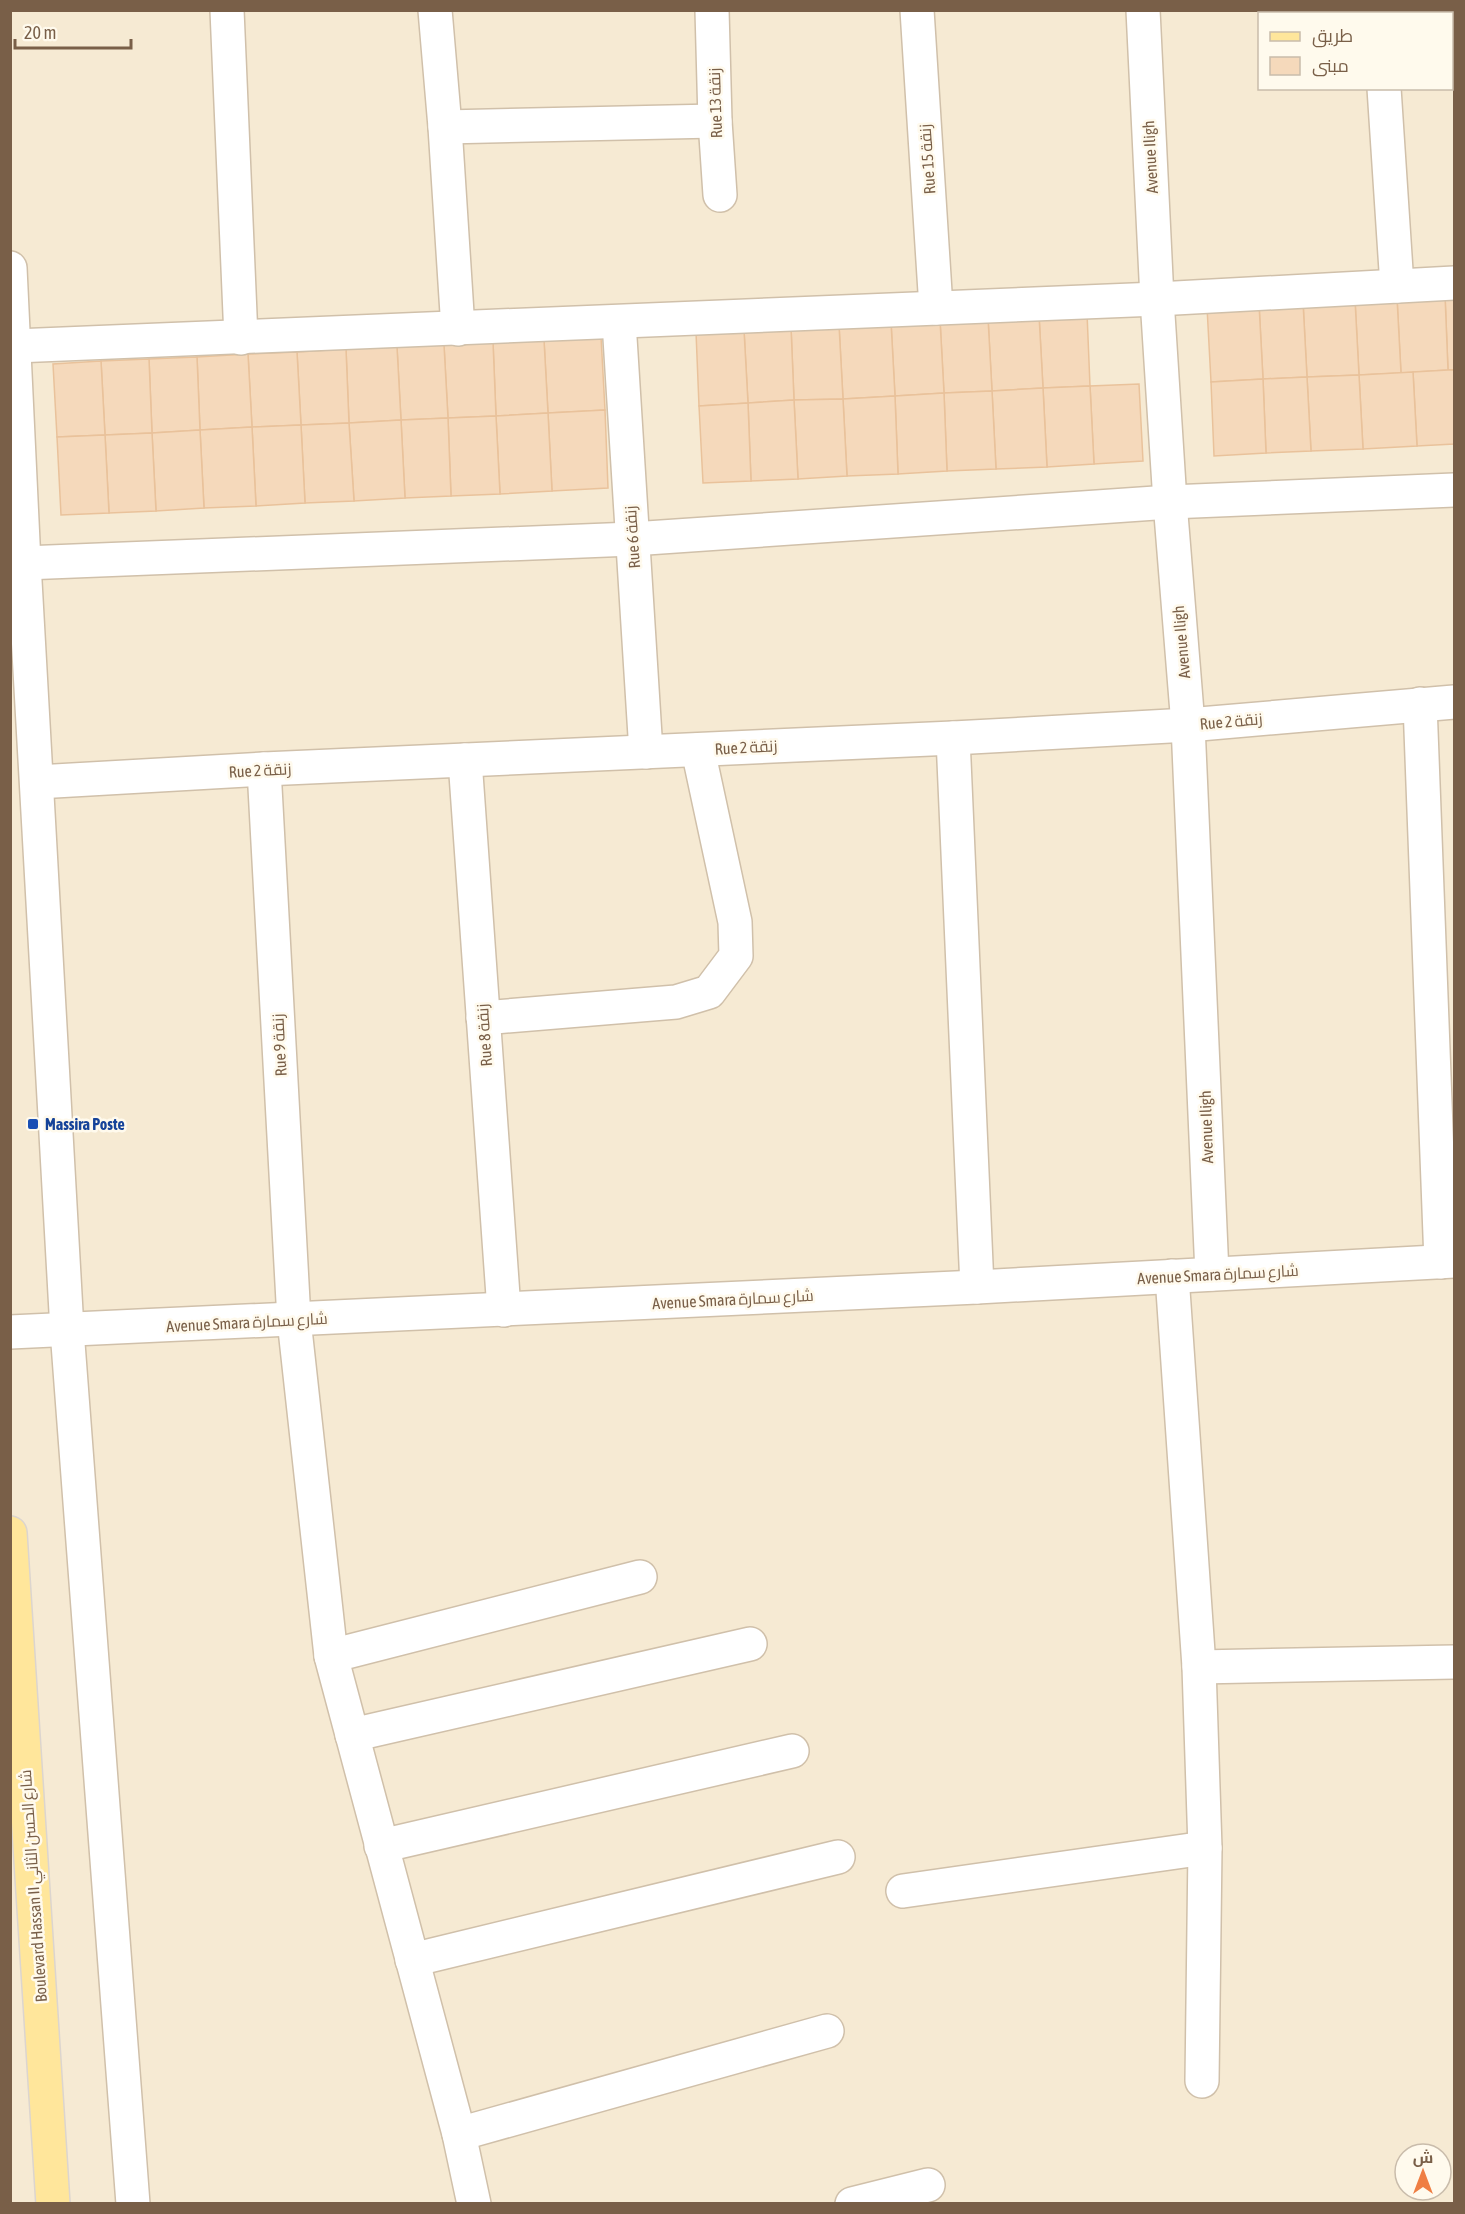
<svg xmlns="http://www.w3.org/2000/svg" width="1465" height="2214" font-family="'Asap Condensed',Cairo,sans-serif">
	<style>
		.residential { fill: #f6ead3; fill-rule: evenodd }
		.building { fill: #f5d9bb; stroke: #e9c29b; stroke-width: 1.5 }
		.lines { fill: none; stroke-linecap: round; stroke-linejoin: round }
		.street-casing { stroke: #d0c0aa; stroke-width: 36 }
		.primary-casing { stroke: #dcd5cf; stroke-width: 36 }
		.street { stroke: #fff; stroke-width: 33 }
		.primary { stroke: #ffe69b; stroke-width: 33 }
		.transit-dot { fill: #1a4fb4; stroke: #fffaed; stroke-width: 2 }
		.labels { text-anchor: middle; stroke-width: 5; stroke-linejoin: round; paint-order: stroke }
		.street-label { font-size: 16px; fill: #795f48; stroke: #fffaed }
		.transit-label { font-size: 16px; font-weight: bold; fill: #164399; stroke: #fffaed; text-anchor: start }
	</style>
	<rect width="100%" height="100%" fill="#fef7e6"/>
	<!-- residential -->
	<path class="residential" d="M11 11H1454V2203H11ZM1260 14H1452V88H1260ZM1405 2154H1441V2190H1405Z"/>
	<!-- building -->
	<g class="building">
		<path d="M1445 295H1454V370H1448Z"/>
		<path d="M1445 295 1448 370 1401 373 1397 298Z"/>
		<path d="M1397 298 1401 373 1359 375 1355 300Z"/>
		<path d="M1355 300 1359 375 1307 377 1303 302Z"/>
		<path d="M1303 302 1307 377 1263 379 1259 304Z"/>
		<path d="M1259 304 1263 379 1211 382 1207 307Z"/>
		<path d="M1087 313 1090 386 1043 388 1039 315Z"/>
		<path d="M1039 315 1043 388 992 391 988 318Z"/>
		<path d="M988 318 992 391 944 393 940 320Z"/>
		<path d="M940 320 944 393 895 396 891 322Z"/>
		<path d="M891 322 895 396 843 399 839 325Z"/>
		<path d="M839 325 843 399 794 400 791 327Z"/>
		<path d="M791 327 794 400 748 403 744 330Z"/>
		<path d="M744 330 748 403 699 406 696 332Z"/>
		<path d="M601 337 605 410 548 413 544 340Z"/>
		<path d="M544 340 548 413 496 416 493 342Z"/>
		<path d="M493 342 496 416 448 418 444 345Z"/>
		<path d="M444 345 448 418 401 420 397 347Z"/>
		<path d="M397 347 401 420 349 423 346 349Z"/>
		<path d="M346 349 349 423 301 425 297 352Z"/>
		<path d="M297 352 301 425 252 427 248 354Z"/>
		<path d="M248 354 252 427 200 430 197 357Z"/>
		<path d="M197 357 200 430 152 433 149 359Z"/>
		<path d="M149 359 152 433 105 435 101 361Z"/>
		<path d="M101 361 105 435 57 437 53 364Z"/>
		<path d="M1448 370H1454V444L1417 446 1413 372Z"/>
		<path d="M1413 372 1417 446 1363 449 1359 375Z"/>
		<path d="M1359 375 1363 449 1311 451 1307 377Z"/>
		<path d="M1307 377 1311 451 1266 453 1263 379Z"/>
		<path d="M1263 379 1266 453 1214 456 1211 382Z"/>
		<path d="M1139 384 1143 461 1094 464 1090 386Z"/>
		<path d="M1090 386 1094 464 1047 467 1043 388Z"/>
		<path d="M1043 388 1047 467 996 469 992 391Z"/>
		<path d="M992 391 996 469 947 471 944 393Z"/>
		<path d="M944 393 947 471 898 474 895 396Z"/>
		<path d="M895 396 898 474 847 476 843 399Z"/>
		<path d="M843 399 847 476 798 479 794 400Z"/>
		<path d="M794 400 798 479 751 481 748 403Z"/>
		<path d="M748 403 751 481 703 483 699 406Z"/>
		<path d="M605 410 608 488 552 491 548 413Z"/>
		<path d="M548 413 552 491 500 494 496 416Z"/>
		<path d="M496 416 500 494 451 496 448 418Z"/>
		<path d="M448 418 451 496 405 498 401 420Z"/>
		<path d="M401 420 405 498 354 501 349 423Z"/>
		<path d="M349 423 354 501 305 503 301 425Z"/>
		<path d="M301 425 305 503 256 506 252 427Z"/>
		<path d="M252 427 256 506 204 508 200 430Z"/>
		<path d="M200 430 204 508 156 511 152 433Z"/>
		<path d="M152 433 156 511 109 513 105 435Z"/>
		<path d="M105 435 109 513 61 515 57 437Z"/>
	</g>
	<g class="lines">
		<defs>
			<g id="street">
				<path d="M227 10 241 338"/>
				<path d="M435 10 445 127 458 329"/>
				<path d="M712 10 715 121 720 195"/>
				<path d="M917 10 936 308"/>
				<path d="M1143 10 1157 299 1170 502 1188 725 1212 1274"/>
				<path d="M1379 10V14"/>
				<path d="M1384 88 1397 286"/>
				<path d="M445 127 715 121"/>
				<path d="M10 268 24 563 67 1330 133 2204"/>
				<path d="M619 322 646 752"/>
				<path d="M15 346 1157 299 1454 283"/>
				<path d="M24 563 632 539 1170 502 1454 490"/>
				<path d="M1420 704 1441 1262"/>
				<path d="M953 738 977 1287"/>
				<path d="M465 760 504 1310"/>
				<path d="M264 769 294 1320 331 1656"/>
				<path d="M37 782 264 769 953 738 1188 725 1454 702"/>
				<path d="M483 1018 676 1002 709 992 736 956 735 922 698 750"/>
				<path d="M1172 1276 1199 1667 1205 1848 1202 2081"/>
				<path d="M10 1332 977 1287 1454 1261"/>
				<path d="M1199 1667 1454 1662"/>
				<path d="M352 1735 750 1644"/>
				<path d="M381 1846 792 1751"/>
				<path d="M903 1891 1205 1848"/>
				<path d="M412 1960 838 1857"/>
				<path d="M459 2134 827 2031"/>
				<path d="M474 2204 459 2134 331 1656 640 1577"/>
				<path d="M852 2204 928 2185"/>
			</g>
			<path id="primary" d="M10 1533 53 2204"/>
		</defs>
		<!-- street casing -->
		<use href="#street" class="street-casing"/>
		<!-- primary casing -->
		<use href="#primary" class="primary-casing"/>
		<!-- street -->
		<use href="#street" class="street"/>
		<!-- primary -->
		<use href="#primary" class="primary"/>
	</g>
	<!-- markers -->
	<rect class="transit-dot" x="27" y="1118" width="12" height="12" rx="3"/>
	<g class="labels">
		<!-- street labels -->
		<g class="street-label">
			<text transform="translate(715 103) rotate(-92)" y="6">Rue 13 زنقة</text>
			<text transform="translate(1150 157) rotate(-93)" y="6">Avenue Iligh</text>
			<text transform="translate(927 159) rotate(-94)" y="6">Rue 15 زنقة</text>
			<text transform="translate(632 537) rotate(-94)" y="6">Rue 6 زنقة</text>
			<text transform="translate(1181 642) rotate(-95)" y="6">Avenue Iligh</text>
			<text transform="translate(1231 721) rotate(-5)" y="6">Rue 2 زنقة</text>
			<text transform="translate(746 747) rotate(-3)" y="6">Rue 2 زنقة</text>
			<text transform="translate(260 770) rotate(-3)" y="6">Rue 2 زنقة</text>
			<text transform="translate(484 1035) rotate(-94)" y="6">Rue 8 زنقة</text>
			<text transform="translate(279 1045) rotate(-93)" y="6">Rue 9 زنقة</text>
			<text transform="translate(1206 1127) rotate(-92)" y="6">Avenue Iligh</text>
			<text transform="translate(1218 1274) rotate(-3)" y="6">Avenue Smara شارع سمارة</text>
			<text transform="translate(733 1299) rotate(-3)" y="6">Avenue Smara شارع سمارة</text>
			<text transform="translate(247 1322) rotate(-3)" y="6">Avenue Smara شارع سمارة</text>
			<text transform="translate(33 1886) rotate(-94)" y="6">Boulevard Hassan II شارع الحسن الثاني</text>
		</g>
		<!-- transit labels -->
		<g class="transit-label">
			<text x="45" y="1130">Massira Poste</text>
		</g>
	</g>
	<!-- border -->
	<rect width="1465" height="2214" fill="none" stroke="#795f48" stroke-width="24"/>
	<!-- legend -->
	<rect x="1258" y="12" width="195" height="78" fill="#fffaed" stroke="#c9bcab" stroke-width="1.5"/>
	<rect x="1270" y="32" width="30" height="9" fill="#ffe69b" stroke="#c9bcab" stroke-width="1.5"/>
	<text x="1312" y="42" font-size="18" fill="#795f48">طريق</text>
	<rect x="1270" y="57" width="30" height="18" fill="#f5d9bb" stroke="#c9bcab" stroke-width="1.5"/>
	<text x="1312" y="72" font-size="18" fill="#795f48">مبنى</text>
	<!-- north arrow -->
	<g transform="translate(1423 2172)"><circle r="28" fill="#fffaed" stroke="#c9bcab" stroke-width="1.5"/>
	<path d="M0-4.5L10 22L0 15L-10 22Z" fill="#ef7e43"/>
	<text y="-9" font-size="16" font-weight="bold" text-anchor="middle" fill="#795f48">ش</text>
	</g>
	<!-- scale -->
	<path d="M15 39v9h116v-9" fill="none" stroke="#795f48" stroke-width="3"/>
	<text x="24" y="39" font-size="18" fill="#795f48" stroke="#fffaed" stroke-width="4.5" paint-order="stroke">20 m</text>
</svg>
